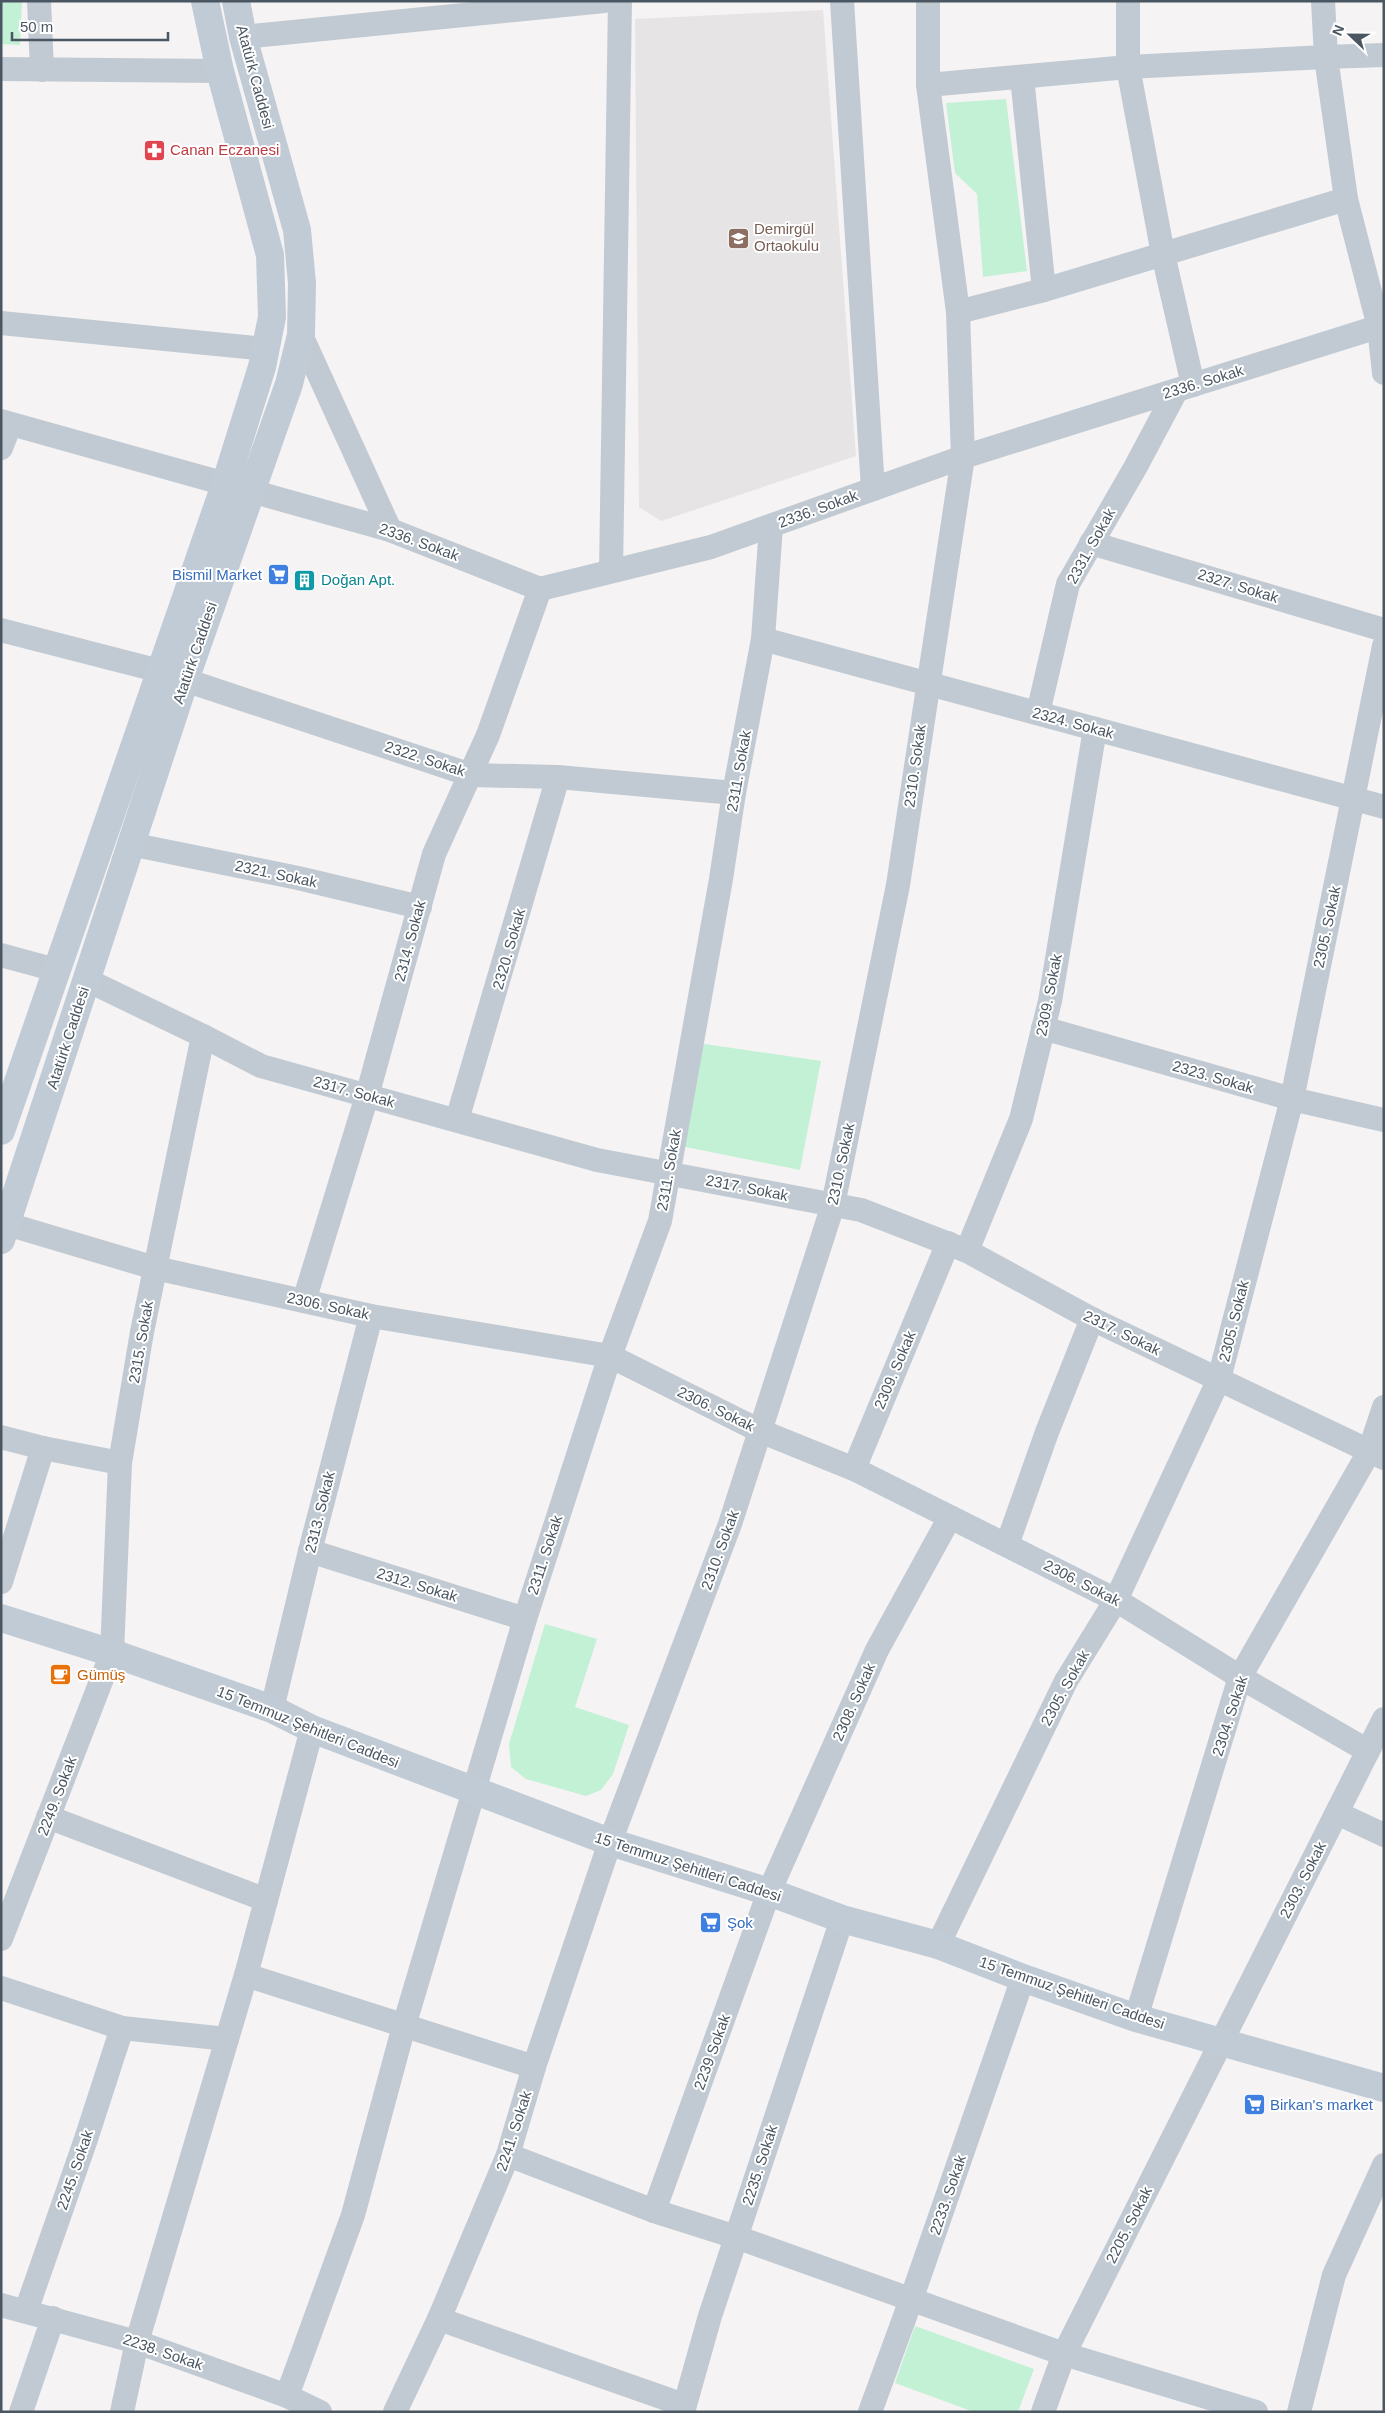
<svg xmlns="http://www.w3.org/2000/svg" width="1385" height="2413" font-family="Arial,sans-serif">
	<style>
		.education { fill: #e6e4e5 }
		.green { fill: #c3f1d5 }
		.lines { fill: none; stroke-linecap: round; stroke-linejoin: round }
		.minor { stroke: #c1cad2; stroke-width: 24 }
		.secondary { stroke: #c1cbd6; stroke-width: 28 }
		.labels { text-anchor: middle; stroke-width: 4; stroke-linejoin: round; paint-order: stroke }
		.street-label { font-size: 15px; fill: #4a5661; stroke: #fff }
		.health-label { font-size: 15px; fill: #be3a42; stroke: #fff; text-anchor: start }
		.education-label { font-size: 15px; fill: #785e54; stroke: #fff; text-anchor: start }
		.shop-label { font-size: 15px; fill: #366cbe; stroke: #fff; text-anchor: start }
		.culture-label { font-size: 15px; fill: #0d838f; stroke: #fff; text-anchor: start }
		.food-label { font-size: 15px; fill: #c56008; stroke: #fff; text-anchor: start }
	</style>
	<rect width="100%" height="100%" fill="#f5f3f3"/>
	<!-- education -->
	<path class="education" d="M823 10 856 456 661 521 639 507 635 19Z"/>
	<!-- green -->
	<g class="green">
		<path d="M1 1H22L20 45 1 44Z"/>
		<path d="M1006 99 1027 271 983 277 977 194 955 173 946 103Z"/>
		<path d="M698 1043 821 1061 800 1170 681 1146Z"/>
		<path d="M545 1624 597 1639 575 1707 629 1725 613 1774 601 1790 586 1796 526 1779 511 1767 509 1744Z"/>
		<path d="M915 2326 1034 2369 1018 2412H974L895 2383Z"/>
	</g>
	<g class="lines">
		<!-- minor -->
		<g class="minor">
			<path d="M39 1 42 70"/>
			<path d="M842 1 873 489"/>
			<path d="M1128 1V67L1163 254 1193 385"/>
			<path d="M243 37 604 1"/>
			<path d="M1384 55 1326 57 1346 199 1379 327 1384 373"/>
			<path d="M1 69 220 71"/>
			<path d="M1022 77 1044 290"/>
			<path d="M928 85 1128 67 1326 57 1323 1"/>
			<path d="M958 312 1044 290 1346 199"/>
			<path d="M1 323 266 349"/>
			<path d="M301 335 390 530"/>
			<path d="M1 421 390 530 540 589 711 547 963 457 1384 325"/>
			<path d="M1 448 10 425"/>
			<path d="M1091 543 1384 630"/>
			<path d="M611 571 620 1"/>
			<path d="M1 630 160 671"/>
			<path d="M763 639 1384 807"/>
			<path d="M185 680 471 775 558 777 734 793"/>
			<path d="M1038 713 1068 584 1135 468 1176 391"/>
			<path d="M130 844 298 878 420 907"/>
			<path d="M1 955 56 970"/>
			<path d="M87 980 203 1036 261 1066 597 1160 861 1210 967 1251 1092 1319 1384 1458"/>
			<path d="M1043 1028 1292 1099 1384 1120"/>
			<path d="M457 1120 558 777"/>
			<path d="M7 1224 155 1268 371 1316 610 1356 760 1431 854 1469 1116 1600 1240 1677 1368 1751"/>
			<path d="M967 1251 1021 1119 1050 1001 1095 729"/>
			<path d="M304 1301 367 1096 434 854 488 735 540 589"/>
			<path d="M1 1437 43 1448 120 1463"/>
			<path d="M854 1469 948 1243"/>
			<path d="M1007 1545 1047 1432 1092 1319"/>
			<path d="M310 1551 525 1619"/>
			<path d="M1 1582 43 1448"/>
			<path d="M272 1709 310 1551 371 1316"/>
			<path d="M1337 1813 1384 1835"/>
			<path d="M48 1817 266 1900"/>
			<path d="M1 1939 112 1653 120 1463 142 1332 203 1036"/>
			<path d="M938 1945 1066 1681 1116 1600 1219 1379 1292 1099 1384 646"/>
			<path d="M246 1975 534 2067"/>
			<path d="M1 1988 122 2028 227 2039"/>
			<path d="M1136 2018 1240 1677 1369 1452 1384 1407"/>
			<path d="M508 2155 654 2211 736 2237 1064 2354 1256 2412"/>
			<path d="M654 2211 769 1892 877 1650 950 1517"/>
			<path d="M1 2305 137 2342 287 2396 320 2412"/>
			<path d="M26 2311 86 2139 122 2028"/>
			<path d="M439 2319 684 2405"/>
			<path d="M287 2396 353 2215 404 2026 525 1619 610 1356 660 1221 721 879 734 793 763 639 771 526"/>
			<path d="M21 2412 53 2318"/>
			<path d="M122 2412 137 2342 246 1975 312 1729"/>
			<path d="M395 2412 439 2319 508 2155 534 2067 610 1842 730 1524 833 1205 898 885 963 457 958 312 928 85V1"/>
			<path d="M683 2412 710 2316 842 1919"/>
			<path d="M870 2412 911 2300 1023 1978"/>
			<path d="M1043 2412 1064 2354 1384 1719"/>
			<path d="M1299 2412 1334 2275 1384 2165"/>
		</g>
		<!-- secondary -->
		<g class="secondary">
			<path d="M1 1131 225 485 262 367 272 317 270 255 220 71 205 1"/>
			<path d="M1 1240 185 680 289 384 301 335 302 283 297 230 243 37 236 1"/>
			<path d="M1 1618 112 1653 272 1709 312 1729 610 1842 769 1892 842 1919 938 1945 1023 1978 1136 2018 1384 2088"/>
		</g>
	</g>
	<!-- icons -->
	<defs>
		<symbol id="pharmacy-square" viewBox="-11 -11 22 22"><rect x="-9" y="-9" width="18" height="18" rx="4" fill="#e0444e" stroke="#fff"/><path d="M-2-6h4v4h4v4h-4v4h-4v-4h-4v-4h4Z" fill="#fff"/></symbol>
		<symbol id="school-square" viewBox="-11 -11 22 22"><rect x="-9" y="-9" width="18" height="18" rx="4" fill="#8d6e63" stroke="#fff"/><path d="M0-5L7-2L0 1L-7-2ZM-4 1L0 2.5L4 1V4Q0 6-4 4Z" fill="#fff"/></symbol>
		<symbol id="supermarket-square" viewBox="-11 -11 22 22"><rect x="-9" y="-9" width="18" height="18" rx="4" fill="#3f7fe0" stroke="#fff"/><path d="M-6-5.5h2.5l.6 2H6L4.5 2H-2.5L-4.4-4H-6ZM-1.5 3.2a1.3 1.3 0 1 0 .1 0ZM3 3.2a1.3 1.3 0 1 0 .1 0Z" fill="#fff"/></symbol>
		<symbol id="building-square" viewBox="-11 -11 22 22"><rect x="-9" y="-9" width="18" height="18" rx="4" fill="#0f9aa8" stroke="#fff"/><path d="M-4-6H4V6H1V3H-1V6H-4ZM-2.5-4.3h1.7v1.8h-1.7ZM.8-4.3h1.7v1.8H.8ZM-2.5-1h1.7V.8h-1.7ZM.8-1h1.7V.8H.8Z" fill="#fff"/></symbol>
		<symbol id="cafe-square" viewBox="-11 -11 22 22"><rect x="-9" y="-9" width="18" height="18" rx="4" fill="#e8710a" stroke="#fff"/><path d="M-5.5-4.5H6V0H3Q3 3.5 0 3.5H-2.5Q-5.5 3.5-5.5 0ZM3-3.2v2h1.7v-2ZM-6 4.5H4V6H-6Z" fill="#fff"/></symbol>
	</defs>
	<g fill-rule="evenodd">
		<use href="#pharmacy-square" x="142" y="138" width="25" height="25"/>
		<use href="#school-square" x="726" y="226" width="25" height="25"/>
		<use href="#supermarket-square" x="266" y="562" width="25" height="25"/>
		<use href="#building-square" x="292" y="568" width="25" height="25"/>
		<use href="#cafe-square" x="48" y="1662" width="25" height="25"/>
		<use href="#supermarket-square" x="698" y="1910" width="25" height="25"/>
		<use href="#supermarket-square" x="1242" y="2092" width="25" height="25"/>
	</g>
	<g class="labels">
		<!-- street labels -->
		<g class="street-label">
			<text transform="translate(255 77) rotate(75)" y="5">Atatürk Caddesi</text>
			<text transform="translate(1203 382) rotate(-17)" y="5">2336. Sokak</text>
			<text transform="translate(818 509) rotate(-20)" y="5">2336. Sokak</text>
			<text transform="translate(419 542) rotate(20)" y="5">2336. Sokak</text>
			<text transform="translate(1091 546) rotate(-61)" y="5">2331. Sokak</text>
			<text transform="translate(1238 586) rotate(17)" y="5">2327. Sokak</text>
			<text transform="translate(195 653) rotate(-71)" y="5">Atatürk Caddesi</text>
			<text transform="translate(1073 723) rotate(15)" y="5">2324. Sokak</text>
			<text transform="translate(425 759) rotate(18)" y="5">2322. Sokak</text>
			<text transform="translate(915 766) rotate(-82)" y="5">2310. Sokak</text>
			<text transform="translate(739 771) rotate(-80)" y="5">2311. Sokak</text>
			<text transform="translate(276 874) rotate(12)" y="5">2321. Sokak</text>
			<text transform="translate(1327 927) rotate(-78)" y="5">2305. Sokak</text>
			<text transform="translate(410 941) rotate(-75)" y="5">2314. Sokak</text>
			<text transform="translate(509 949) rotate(-74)" y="5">2320. Sokak</text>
			<text transform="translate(1049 995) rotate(-79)" y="5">2309. Sokak</text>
			<text transform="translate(68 1038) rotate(-72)" y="5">Atatürk Caddesi</text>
			<text transform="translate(1213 1077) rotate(16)" y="5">2323. Sokak</text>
			<text transform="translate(354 1092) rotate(15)" y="5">2317. Sokak</text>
			<text transform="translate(841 1164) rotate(-78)" y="5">2310. Sokak</text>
			<text transform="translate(669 1170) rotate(-80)" y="5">2311. Sokak</text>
			<text transform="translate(747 1188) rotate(11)" y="5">2317. Sokak</text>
			<text transform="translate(328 1306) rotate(12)" y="5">2306. Sokak</text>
			<text transform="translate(1234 1321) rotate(-76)" y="5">2305. Sokak</text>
			<text transform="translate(1122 1333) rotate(26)" y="5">2317. Sokak</text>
			<text transform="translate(141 1342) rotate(-80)" y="5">2315. Sokak</text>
			<text transform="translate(895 1370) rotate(-67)" y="5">2309. Sokak</text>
			<text transform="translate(716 1409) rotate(26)" y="5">2306. Sokak</text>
			<text transform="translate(320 1512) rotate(-76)" y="5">2313. Sokak</text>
			<text transform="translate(720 1550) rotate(-70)" y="5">2310. Sokak</text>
			<text transform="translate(545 1555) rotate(-72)" y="5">2311. Sokak</text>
			<text transform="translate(1082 1583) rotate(27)" y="5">2306. Sokak</text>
			<text transform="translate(417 1585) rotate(17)" y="5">2312. Sokak</text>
			<text transform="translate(1065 1688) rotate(-61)" y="5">2305. Sokak</text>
			<text transform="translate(854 1702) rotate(-66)" y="5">2308. Sokak</text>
			<text transform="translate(1230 1716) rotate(-72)" y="5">2304. Sokak</text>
			<text transform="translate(308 1727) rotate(22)" y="5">15 Temmuz Şehitleri Caddesi</text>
			<text transform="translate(57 1796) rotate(-69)" y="5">2249. Sokak</text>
			<text transform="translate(688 1867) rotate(18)" y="5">15 Temmuz Şehitleri Caddesi</text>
			<text transform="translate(1303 1880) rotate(-63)" y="5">2303. Sokak</text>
			<text transform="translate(1072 1993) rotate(19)" y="5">15 Temmuz Şehitleri Caddesi</text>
			<text transform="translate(712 2052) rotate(-70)" y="5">2239 Sokak</text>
			<text transform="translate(514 2131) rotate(-72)" y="5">2241. Sokak</text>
			<text transform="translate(760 2165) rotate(-72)" y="5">2235. Sokak</text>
			<text transform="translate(75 2170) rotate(-71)" y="5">2245. Sokak</text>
			<text transform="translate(948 2195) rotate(-71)" y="5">2233. Sokak</text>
			<text transform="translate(1129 2225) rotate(-63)" y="5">2205. Sokak</text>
			<text transform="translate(163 2352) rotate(19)" y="5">2238. Sokak</text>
		</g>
		<!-- health labels -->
		<g class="health-label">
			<text x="170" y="155">Canan Eczanesi</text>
		</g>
		<!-- education labels -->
		<g class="education-label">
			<text x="754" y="234">Demirgül<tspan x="754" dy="17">Ortaokulu</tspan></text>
		</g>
		<!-- shop labels -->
		<g class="shop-label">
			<text x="262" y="580" text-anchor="end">Bismil Market</text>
			<text x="727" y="1928">Şok</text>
			<text x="1270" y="2110">Birkan's market</text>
		</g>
		<!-- culture labels -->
		<g class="culture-label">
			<text x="321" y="585">Doğan Apt.</text>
		</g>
		<!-- food labels -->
		<g class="food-label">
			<text x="77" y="1680">Gümüş</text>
		</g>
	</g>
	<!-- border -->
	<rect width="1385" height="2413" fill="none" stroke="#4a5661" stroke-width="5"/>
	<!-- north arrow -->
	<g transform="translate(1350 35) rotate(292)" stroke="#ffffff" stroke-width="4" paint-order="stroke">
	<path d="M0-4L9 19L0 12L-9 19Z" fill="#4a5661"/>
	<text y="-8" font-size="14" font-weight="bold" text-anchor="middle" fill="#4a5661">N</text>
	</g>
	<!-- scale -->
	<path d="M12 32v8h156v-8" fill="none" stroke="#4a5661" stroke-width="2.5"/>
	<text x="20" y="32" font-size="15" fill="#4a5661" stroke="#ffffff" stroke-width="4" paint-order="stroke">50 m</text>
</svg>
